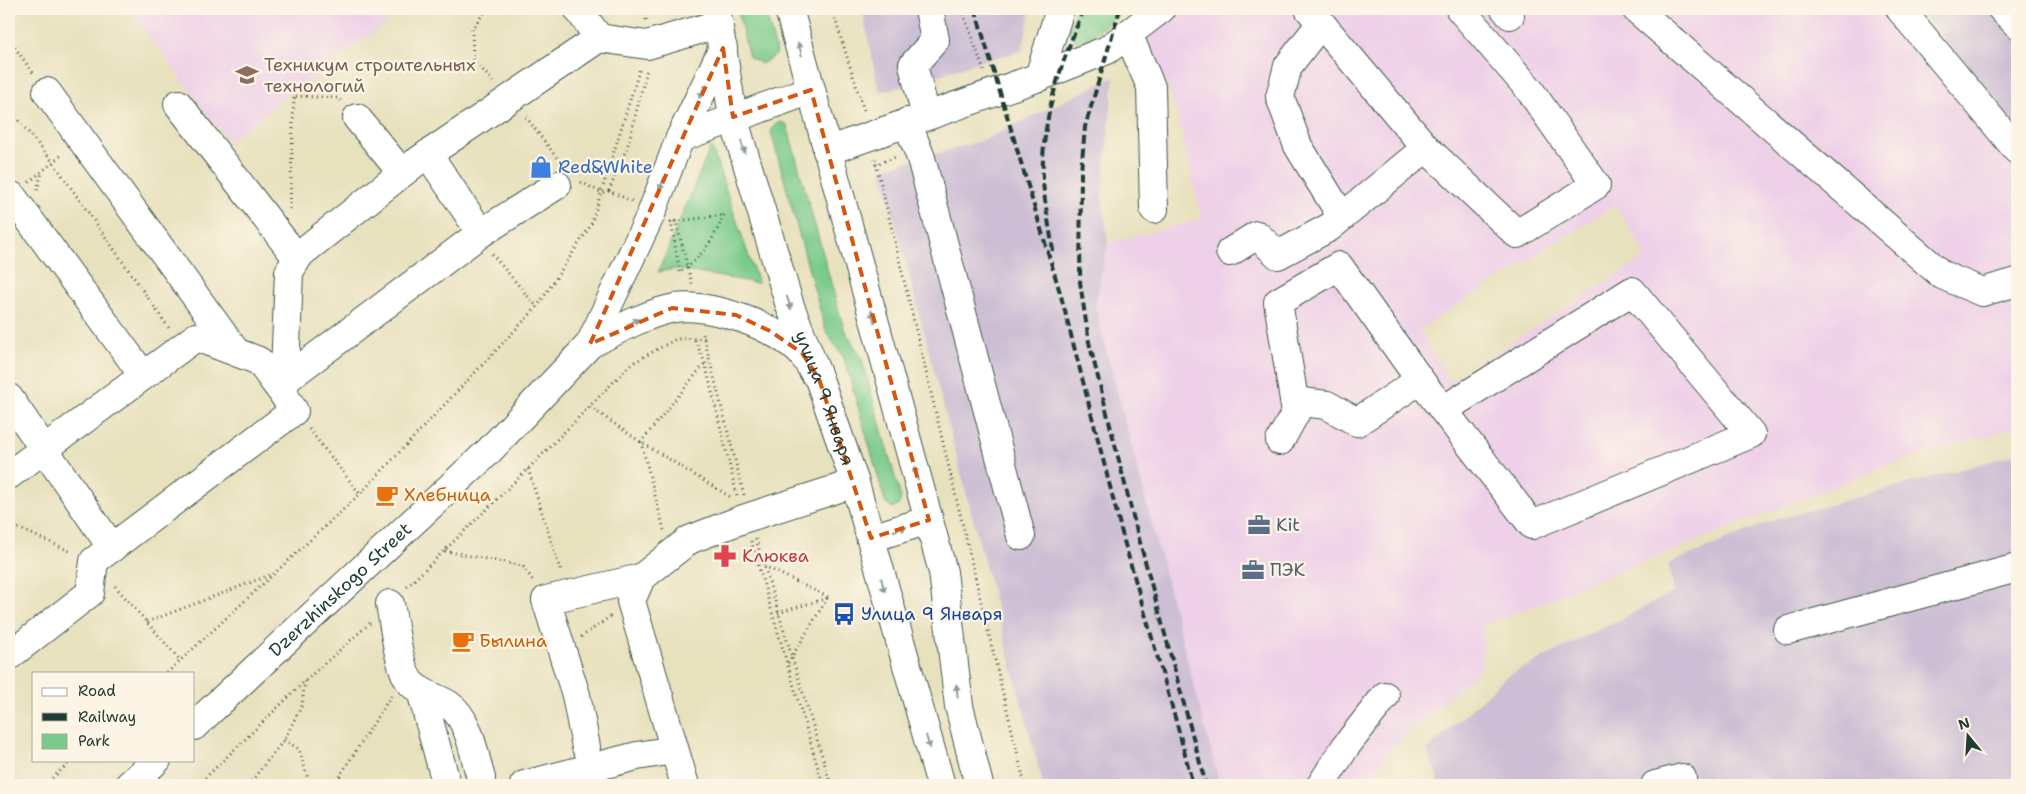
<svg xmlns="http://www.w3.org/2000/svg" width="2026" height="794" font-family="'Shantell Sans',sans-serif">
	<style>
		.built { fill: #eed0e8; fill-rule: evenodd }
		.industrial { fill: #ccbed4 }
		.green { fill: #79ca8b; stroke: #4c8460 }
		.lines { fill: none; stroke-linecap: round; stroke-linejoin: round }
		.minor-casing { stroke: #3d5649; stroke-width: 30 }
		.major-casing { stroke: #3d5649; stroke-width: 30 }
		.path { stroke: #3d5649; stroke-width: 3; stroke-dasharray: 1 4; stroke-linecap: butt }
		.minor { stroke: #fff; stroke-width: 28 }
		.major { stroke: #fff; stroke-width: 28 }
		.rail { stroke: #1f3d34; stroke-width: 4; stroke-dasharray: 8 4; stroke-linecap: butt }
		.oneway { fill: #8f9e9a }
		.marked { fill: none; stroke: #d45610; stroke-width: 4; stroke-dasharray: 10 6; stroke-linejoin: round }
		.labels { text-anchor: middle; stroke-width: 4.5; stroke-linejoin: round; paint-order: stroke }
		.education-label { font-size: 18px; fill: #785e54; stroke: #fcf5e5; text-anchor: start }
		.shop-label { font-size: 18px; fill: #366cbe; stroke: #fcf5e5; text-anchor: start }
		.street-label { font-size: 18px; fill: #1f3d34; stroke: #fcf5e5 }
		.food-label { font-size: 18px; fill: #c56008; stroke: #fcf5e5; text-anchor: start }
		.service-label { font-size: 18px; fill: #4e5e75; stroke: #fcf5e5; text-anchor: start }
		.health-label { font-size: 18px; fill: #be3a42; stroke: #fcf5e5; text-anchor: start }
		.transit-label { font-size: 18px; fill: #164399; stroke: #fcf5e5; text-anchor: start }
	</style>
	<rect width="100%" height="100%" fill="#fcf5e5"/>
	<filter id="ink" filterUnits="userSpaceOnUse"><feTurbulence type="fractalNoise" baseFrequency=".02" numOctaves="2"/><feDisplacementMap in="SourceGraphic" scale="10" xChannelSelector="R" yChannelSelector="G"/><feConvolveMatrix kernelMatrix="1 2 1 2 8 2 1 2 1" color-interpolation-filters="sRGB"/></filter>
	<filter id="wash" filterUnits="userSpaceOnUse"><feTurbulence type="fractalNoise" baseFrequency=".0096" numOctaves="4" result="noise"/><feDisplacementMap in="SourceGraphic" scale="20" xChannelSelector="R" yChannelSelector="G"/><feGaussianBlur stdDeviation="1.12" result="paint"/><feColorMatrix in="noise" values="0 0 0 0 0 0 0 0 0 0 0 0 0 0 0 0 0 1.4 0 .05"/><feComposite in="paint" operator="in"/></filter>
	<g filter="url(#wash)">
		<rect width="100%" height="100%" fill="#e8e1be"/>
		<!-- built -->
		<g class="built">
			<path d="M129 9H404L228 141Z"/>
			<path d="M1188 9H1490L1514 34 1531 9H1888L2017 158V427L1890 464 1483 626 1482 667 1391 749 1366 785H1220L1095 306 1108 243 1202 219 1177 114 1166 82 1145 40ZM1615 205 1647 256 1450 381 1419 330Z"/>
		</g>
		<!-- industrial -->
		<g class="industrial">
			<path d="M862 9H1031L1022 51 974 63 917 83 879 92Z"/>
			<path d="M1919 9H2017V128Z"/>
			<path d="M1114 77 1102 195 1108 243 1095 306 1220 785H1043L881 169 981 141Z"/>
			<path d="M2017 454V785H1440L1427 750 1507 676 1674 592 1668 564 1774 520Z"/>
		</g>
		<!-- green -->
		<g class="green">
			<path d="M737 9H765L777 54 762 64 749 57Z"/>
			<path d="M1076 9H1126L1079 46 1068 30Z"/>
			<path d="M781 122 787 125 844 329 861 357 901 498 898 506 892 508 886 504 844 358 826 332 771 132 775 124Z"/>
			<path d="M711 146 758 283 674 269 658 272Z"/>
		</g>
	</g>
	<g filter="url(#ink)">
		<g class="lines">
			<defs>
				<g id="minor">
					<path d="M578 9 599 38"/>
					<path d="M1309 9 1426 148 1517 234 1596 185 1529 89 1460 9"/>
					<path d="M1505 9 1510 15"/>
					<path d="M1636 9 1942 275 1982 292 2017 282"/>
					<path d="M1900 9 2017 150"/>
					<path d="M2002 9 2017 24"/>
					<path d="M1321 23 1288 66 1280 97 1298 146 1342 217"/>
					<path d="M1128 34 1151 87 1154 209"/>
					<path d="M1039 77 1060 9"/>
					<path d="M47 92 236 352"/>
					<path d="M178 104 297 258"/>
					<path d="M926 116 913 65 935 40 929 9"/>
					<path d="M357 118 402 173"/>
					<path d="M907 122 921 158 1021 536"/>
					<path d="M680 138 811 90"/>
					<path d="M827 151 1039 77 1107 50 1161 9"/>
					<path d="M12 196 143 375"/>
					<path d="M481 233 557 185"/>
					<path d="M1230 252 1257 235 1278 255 1330 227 1426 148"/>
					<path d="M590 344C616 331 641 316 670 309 705 300 780 327 803 355 808 361 811 368 815 374"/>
					<path d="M285 380 481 233 428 154"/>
					<path d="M9 398 112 548"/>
					<path d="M1294 401 1327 405 1357 422 1420 380"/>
					<path d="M1280 441 1296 412 1278 302 1339 266 1420 380 1532 525 1751 434 1632 291 1443 410"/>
					<path d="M9 475 196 337 259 361 284 395 289 272 300 254 415 163 599 38 647 45 719 24"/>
					<path d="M390 604C394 623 398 667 410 682 420 694 437 697 449 705 470 719 474 756 481 778L480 785"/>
					<path d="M1788 630 2017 568"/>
					<path d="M9 656 90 593 94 561 294 411 284 395"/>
					<path d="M421 691 444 775"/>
					<path id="s1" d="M194 726 488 452 590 344 651 214 680 138 723 48"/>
					<path d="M586 747 576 695 546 600 641 578"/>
					<path d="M129 785 157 760"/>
					<path d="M524 785 637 756 674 750"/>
					<path d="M685 785 631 601 641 578 689 540 743 519 855 483"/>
					<path d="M1321 785 1346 746 1385 696"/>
					<path d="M1655 785 1682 778"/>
				</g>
				<g id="major">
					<path id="s2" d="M716 9 733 117 790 306 819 379 855 483 941 785"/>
					<path d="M789 9 943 572 959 706 979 785"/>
					<path d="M871 538 929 520"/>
				</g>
			</defs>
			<!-- minor casing -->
			<use href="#minor" class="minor-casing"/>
			<!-- major casing -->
			<use href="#major" class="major-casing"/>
			<!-- path -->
			<g class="path">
				<path d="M487 9 472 29 473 59 493 82"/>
				<path d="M646 9V21"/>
				<path d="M652 9V18"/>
				<path d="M832 9 865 114"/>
				<path d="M962 9 984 71"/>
				<path d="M9 39 33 73"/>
				<path d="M9 109 53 162 169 328"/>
				<path d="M526 117 560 162"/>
				<path d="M875 159 1025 785"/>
				<path d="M875 165 896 157"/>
				<path d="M29 182 63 154"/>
				<path d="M581 182 602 193 609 191"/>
				<path d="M37 190 42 172"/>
				<path d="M632 201 609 191 628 145 647 69"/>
				<path d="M290 209 294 96 338 98 341 101"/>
				<path d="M724 215C712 242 704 254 680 273L671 222Z"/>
				<path d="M674 221 676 222 692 284"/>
				<path d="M492 254 537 307"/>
				<path d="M703 334 744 495"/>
				<path d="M695 340 705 363 737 496"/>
				<path d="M590 407 641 442 732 498"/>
				<path d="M309 429 360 494"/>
				<path d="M528 469 561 572"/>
				<path d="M9 524 72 552"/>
				<path d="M664 530 641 442 705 363"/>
				<path d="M756 539 831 785"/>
				<path d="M751 541 823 785"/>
				<path d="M445 551 523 566 534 582"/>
				<path d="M764 566 828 597"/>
				<path d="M115 586 180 660"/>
				<path d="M407 587 528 469 631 364 676 339 705 338"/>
				<path d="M778 613 827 598"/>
				<path d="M147 622 270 575"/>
				<path d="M581 637 611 616"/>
				<path d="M788 663 828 597"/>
				<path d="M167 673 360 494 537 307 591 225 640 68"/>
				<path d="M284 740 299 749 310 785"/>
				<path d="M45 785 72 760"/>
				<path d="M198 785 305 681 370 623"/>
				<path d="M248 785 284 740 302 705 305 681"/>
				<path d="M334 785 391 696"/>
			</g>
			<!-- minor -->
			<use href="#minor" class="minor"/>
			<!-- major -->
			<use href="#major" class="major"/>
			<!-- rail -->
			<g class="rail">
				<path d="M975 9 1061 296 1124 541 1178 728 1193 785"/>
				<path d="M1120 9 1085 127 1081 172 1080 282 1089 342 1135 524 1206 785"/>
				<path d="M1053 251C1049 221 1041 190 1043 160 1045 107 1064 57 1084 9"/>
			</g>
		</g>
		<!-- one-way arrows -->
		<defs><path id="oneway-solid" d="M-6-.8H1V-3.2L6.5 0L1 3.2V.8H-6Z" transform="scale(1.25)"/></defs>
		<g class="oneway">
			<use href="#oneway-solid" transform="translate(800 49) rotate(-105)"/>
			<use href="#oneway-solid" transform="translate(702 92) rotate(115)"/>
			<use href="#oneway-solid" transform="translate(743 147) rotate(72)"/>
			<use href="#oneway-solid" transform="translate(662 184) rotate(111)"/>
			<use href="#oneway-solid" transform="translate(789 303) rotate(72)"/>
			<use href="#oneway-solid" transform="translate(873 317) rotate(-105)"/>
			<use href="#oneway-solid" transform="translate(633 322) rotate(-26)"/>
			<use href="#oneway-solid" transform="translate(916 473) rotate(-105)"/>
			<use href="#oneway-solid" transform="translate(900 529) rotate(-17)"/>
			<use href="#oneway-solid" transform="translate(883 585) rotate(75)"/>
			<use href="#oneway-solid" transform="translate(957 691) rotate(-97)"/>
			<use href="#oneway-solid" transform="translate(928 742) rotate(74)"/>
		</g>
	</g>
	<!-- marked area -->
	<path class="marked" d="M723 48 733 117 811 90 929 520 871 538 819 379 802 353 770 331 736 315 672 308 590 344Z"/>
	<!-- icons -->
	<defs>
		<symbol id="university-bare" viewBox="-9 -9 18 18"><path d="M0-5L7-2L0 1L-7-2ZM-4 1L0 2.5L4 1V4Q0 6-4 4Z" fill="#8d6e63" stroke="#fcf5e5" stroke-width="2.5" paint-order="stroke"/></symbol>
		<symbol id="shop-bare" viewBox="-9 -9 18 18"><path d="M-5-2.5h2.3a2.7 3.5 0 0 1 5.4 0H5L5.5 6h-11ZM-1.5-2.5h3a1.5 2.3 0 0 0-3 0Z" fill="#3f7fe0" stroke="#fcf5e5" stroke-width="2.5" paint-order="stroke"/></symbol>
		<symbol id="cafe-bare" viewBox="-9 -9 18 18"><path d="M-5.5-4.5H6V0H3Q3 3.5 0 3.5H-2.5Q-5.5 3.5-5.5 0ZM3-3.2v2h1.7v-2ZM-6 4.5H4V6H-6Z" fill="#e8710a" stroke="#fcf5e5" stroke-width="2.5" paint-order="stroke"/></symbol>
		<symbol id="office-bare" viewBox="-9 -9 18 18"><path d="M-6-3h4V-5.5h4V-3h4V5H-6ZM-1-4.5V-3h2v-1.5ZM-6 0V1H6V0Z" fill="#5c6f8a" stroke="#fcf5e5" stroke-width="2.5" paint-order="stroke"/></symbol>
		<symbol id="pharmacy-bare" viewBox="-9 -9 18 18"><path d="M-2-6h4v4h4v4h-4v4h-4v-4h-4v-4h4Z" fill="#e0444e" stroke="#fcf5e5" stroke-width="2.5" paint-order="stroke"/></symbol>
		<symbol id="bus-bare" viewBox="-9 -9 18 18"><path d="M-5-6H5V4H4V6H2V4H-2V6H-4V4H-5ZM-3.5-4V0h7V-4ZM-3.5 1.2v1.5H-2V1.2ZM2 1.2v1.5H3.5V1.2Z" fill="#1a4fb4" stroke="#fcf5e5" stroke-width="2.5" paint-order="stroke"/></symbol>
	</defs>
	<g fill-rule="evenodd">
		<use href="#university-bare" x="231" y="59" width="32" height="32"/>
		<use href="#shop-bare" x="525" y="151" width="32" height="32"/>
		<use href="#cafe-bare" x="371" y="479" width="32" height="32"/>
		<use href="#office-bare" x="1243" y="509" width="32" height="32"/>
		<use href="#pharmacy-bare" x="709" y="540" width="32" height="32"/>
		<use href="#office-bare" x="1237" y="554" width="32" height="32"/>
		<use href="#bus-bare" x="828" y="598" width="32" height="32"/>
		<use href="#cafe-bare" x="447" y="625" width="32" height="32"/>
	</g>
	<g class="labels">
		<!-- education labels -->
		<g class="education-label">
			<text x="264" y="71">Техникум строительных<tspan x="264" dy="21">технологий</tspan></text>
		</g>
		<!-- shop labels -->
		<g class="shop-label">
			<text x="558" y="173">Red&amp;White</text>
		</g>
		<!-- street labels -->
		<g class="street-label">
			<text dy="6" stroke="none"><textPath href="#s2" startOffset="405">улица 9 Января</textPath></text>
			<text dy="6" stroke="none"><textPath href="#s1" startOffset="200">Dzerzhinskogo Street</textPath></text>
		</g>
		<!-- food labels -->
		<g class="food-label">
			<text x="404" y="501">Хлебница</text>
			<text x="479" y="647">Былина</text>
		</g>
		<!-- service labels -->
		<g class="service-label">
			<text x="1276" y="531">Kit</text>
			<text x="1270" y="576">ПЭК</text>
		</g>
		<!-- health labels -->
		<g class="health-label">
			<text x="742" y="562">Клюква</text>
		</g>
		<!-- transit labels -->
		<g class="transit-label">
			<text x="861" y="620">Улица 9 Января</text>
		</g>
	</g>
	<!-- margin -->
	<rect width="2026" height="794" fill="none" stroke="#fcf5e5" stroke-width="30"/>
	<!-- legend -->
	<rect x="32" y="672" width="162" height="90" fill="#fcf5e5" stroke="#a4ab9e"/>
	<rect x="42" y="688" width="25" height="8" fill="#ffffff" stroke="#a4ab9e"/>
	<text x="78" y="696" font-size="15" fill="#1f3d34">Road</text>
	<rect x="42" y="713" width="25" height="8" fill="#1f3d34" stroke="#a4ab9e"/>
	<text x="78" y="722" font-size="15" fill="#1f3d34">Railway</text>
	<rect x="42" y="734" width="25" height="15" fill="#79ca8b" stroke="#a4ab9e"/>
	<text x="78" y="746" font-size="15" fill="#1f3d34">Park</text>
	<!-- north arrow -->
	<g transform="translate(1968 736) rotate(342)" stroke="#fcf5e5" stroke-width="4" paint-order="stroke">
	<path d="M0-4L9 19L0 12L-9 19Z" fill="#1f3d34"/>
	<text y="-8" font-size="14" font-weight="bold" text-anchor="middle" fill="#1f3d34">N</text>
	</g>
</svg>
